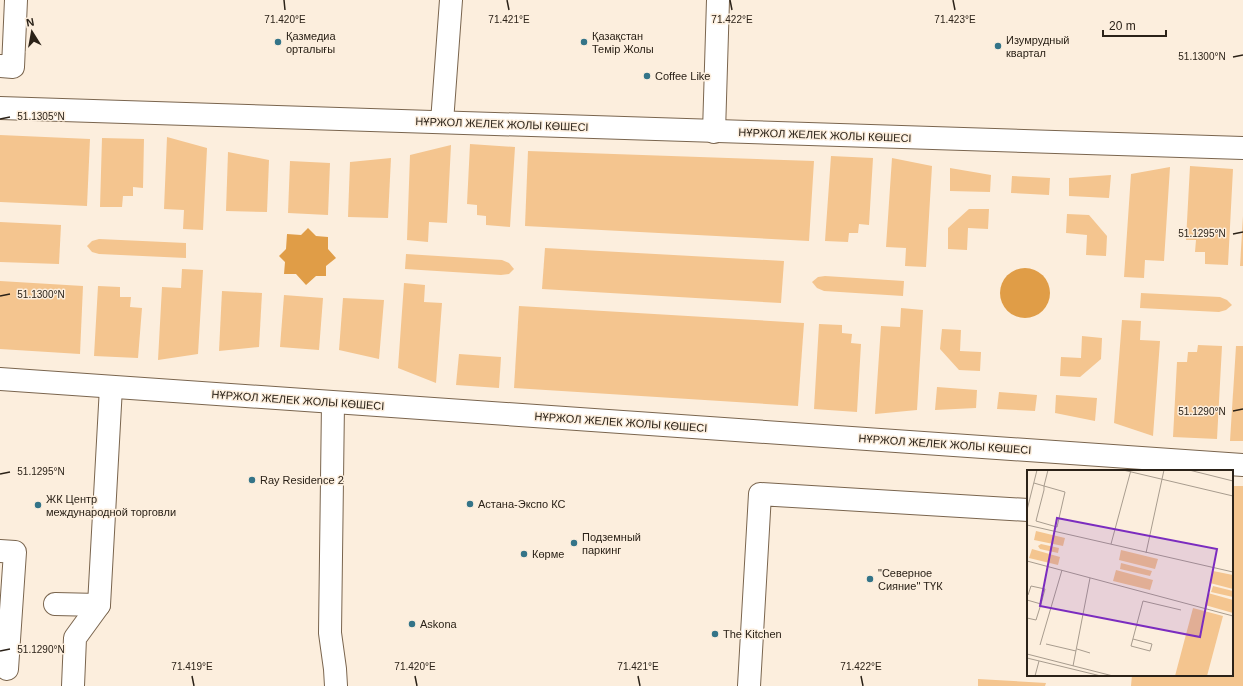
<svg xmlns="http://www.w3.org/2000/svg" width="1243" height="686" font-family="Arial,sans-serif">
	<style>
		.green { fill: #f4c58f }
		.water { fill: #e09d47 }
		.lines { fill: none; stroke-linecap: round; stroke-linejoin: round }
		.minor-casing { stroke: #7a654e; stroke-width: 24 }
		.minor { stroke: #fff; stroke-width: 22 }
		.ticks { fill: none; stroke: #2b2218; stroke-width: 1.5 }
		.poi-dot { fill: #347488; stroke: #fceedd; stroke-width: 1.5 }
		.labels { text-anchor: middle; stroke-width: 3; stroke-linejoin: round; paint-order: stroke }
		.poi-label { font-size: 11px; fill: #2b2218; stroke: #fceedd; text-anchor: start }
		.street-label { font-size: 11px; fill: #2b2218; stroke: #fceedd }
		.inset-road { fill: none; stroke: #a89c8e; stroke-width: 1 }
		.view { fill: #7b2cbf; fill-opacity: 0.15; stroke: #7b2cbf; stroke-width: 2 }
		.inset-edge { fill: none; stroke: #2b2218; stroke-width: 2 }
		.ticks-label { font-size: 10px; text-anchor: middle; fill: #2b2218; stroke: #fceedd; stroke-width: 3; stroke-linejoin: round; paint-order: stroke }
	</style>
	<rect width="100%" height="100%" fill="#fceedd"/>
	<!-- green -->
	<g class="green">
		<path d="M0 135 90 139 87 206 0 202Z"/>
		<path d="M167 137 207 148 203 230 183 229 184 210 164 209Z"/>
		<path d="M102 138 144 139 143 188 133 187V196H123L122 207H100Z"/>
		<path d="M470 144 515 147 510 227 486 225V216L477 215V205L467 204Z"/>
		<path d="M451 145 447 223 429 222 428 242 407 240 410 155Z"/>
		<path d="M528 151 814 161 809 241 525 226Z"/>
		<path d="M228 152 269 160 267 212 226 211Z"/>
		<path d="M831 156 873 158 869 225 859 224 858 233H849L848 242 825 241Z"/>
		<path d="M391 158 388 218 348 217 350 162Z"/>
		<path d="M892 158 932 166 926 267 905 266 906 248 886 247Z"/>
		<path d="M290 161 330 163 328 215 288 213Z"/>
		<path d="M1190 166 1233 169 1228 265 1205 264V252H1195L1196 240H1186Z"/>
		<path d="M1170 167 1164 261 1145 260 1144 278 1124 277 1131 174Z"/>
		<path d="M950 168 991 175 990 192 950 191Z"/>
		<path d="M1111 175 1109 198 1069 196V178Z"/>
		<path d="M1012 176 1050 178 1049 195 1011 193Z"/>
		<path d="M969 209H989L988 229 968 228 967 250 948 249V228Z"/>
		<path d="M1067 214 1089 215 1107 236 1106 256 1086 255 1087 235 1066 233Z"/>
		<path d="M1243 216V266H1240Z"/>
		<path d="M0 222 61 225 59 264 0 262Z"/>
		<path d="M99 239 186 243V258L99 254 92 252 87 246 92 241Z"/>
		<path d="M545 248 784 261 781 303 542 289Z"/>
		<path d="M406 254 502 260 509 263 514 269 509 274 501 275 405 269Z"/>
		<path d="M182 269 203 270 198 354 158 360 162 287 181 288Z"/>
		<path d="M825 276 904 281 903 296 824 291 817 288 812 282 818 277Z"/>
		<path d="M0 281 83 286 80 354 0 349Z"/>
		<path d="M404 283 425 285 424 302 442 303 436 383 398 368Z"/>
		<path d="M98 286 120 287V297H131L130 307 142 308 138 358 94 356Z"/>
		<path d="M222 291 262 293 259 347 219 351Z"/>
		<path d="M1141 293 1220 297 1227 300 1232 305 1226 310 1219 312 1140 308Z"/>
		<path d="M284 295 323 298 319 350 280 347Z"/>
		<path d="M343 298 384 300 379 359 339 350Z"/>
		<path d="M519 306 804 323 798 406 514 388Z"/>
		<path d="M901 308 923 310 917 410 875 414 881 326 900 327Z"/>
		<path d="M1122 320 1141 321 1140 340 1160 341 1153 436 1114 423Z"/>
		<path d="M819 324 842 325V333L852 334 851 343 861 344 857 412 814 409Z"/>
		<path d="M942 329 961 330 960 351 981 352 980 371 959 370 940 349Z"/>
		<path d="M1082 336 1102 338 1101 359 1080 377 1060 376 1061 357 1081 358Z"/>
		<path d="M1198 345 1222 346 1217 439 1173 437 1177 362H1187L1188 352H1197Z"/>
		<path d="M1236 346H1243V441H1230Z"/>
		<path d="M459 354 501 357 499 388 456 385Z"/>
		<path d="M937 387 977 390 976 408 935 410Z"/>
		<path d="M999 392 1037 395 1035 411 997 409Z"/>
		<path d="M1056 395 1097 398 1095 421 1055 413Z"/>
		<path d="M1232 486H1243V686H1131L1132 675H1232Z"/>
		<path d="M978 679 1046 683 1045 686H978Z"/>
	</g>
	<!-- water -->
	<g class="water">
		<path d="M308 228 316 236 328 237V249L336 258 326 266V276H316L306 285 296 274H284L285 262 279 256 286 249 287 234 301 235Z"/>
		<circle cx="1025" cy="293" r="25"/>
	</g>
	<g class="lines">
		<defs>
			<g id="minor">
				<path d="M0 66 13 67 16 0"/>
				<path d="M0 108 1243 148"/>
				<path d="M442 122 451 0"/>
				<path d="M714 132 718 0"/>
				<path d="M0 379 1243 465"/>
				<path d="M333 403 330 633 335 669 336 686"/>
				<path d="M0 551 15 552 7 669"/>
				<path d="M55 604 99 605"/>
				<path d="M73 686 75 638 99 605 111 387"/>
				<path d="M749 686 760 494 1028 510"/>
			</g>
		</defs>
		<!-- minor casing -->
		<use href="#minor" class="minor-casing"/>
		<!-- minor -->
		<use href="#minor" class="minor"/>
	</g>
	<!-- ticks -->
	<path class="ticks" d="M284 0 285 10M507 0 509 10M730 0 732 10M953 0 955 10M1233 57 1243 55M0 119 10 117M1233 234 1243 232M0 296 10 294M1233 411 1243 409M0 474 10 472M0 651 10 649M192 676 194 686M415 676 417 686M638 676 640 686M861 676 863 686"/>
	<!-- markers -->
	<g class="poi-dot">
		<circle cx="278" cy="42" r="4"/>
		<circle cx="584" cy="42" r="4"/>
		<circle cx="998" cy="46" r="4"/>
		<circle cx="647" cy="76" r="4"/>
		<circle cx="252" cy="480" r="4"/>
		<circle cx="470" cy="504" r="4"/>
		<circle cx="38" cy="505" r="4"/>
		<circle cx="574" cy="543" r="4"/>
		<circle cx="524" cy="554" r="4"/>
		<circle cx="870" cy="579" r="4"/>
		<circle cx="412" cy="624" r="4"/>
		<circle cx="715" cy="634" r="4"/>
	</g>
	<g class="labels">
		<!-- poi labels -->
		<g class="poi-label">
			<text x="286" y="40">Қазмедиа<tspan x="286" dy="13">орталығы</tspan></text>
			<text x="592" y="40">Қазақстан<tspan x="592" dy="13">Темір Жолы</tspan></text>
			<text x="1006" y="44">Изумрудный<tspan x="1006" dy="13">квартал</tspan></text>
			<text x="655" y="80">Coffee Like</text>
			<text x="260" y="484">Ray Residence 2</text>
			<text x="46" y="503">ЖК Центр<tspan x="46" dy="13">международной торговли</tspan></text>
			<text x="478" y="508">Астана-Экспо КС</text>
			<text x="582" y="541">Подземный<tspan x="582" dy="13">паркинг</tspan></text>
			<text x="532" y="558">Көрме</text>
			<text x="878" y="577">"Северное<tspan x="878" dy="13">Cияние" ТҮК</tspan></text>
			<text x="420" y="628">Askona</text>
			<text x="723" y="638">The Kitchen</text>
		</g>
		<!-- street labels -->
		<g class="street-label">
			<text transform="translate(502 124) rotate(2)" y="4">НҰРЖОЛ ЖЕЛЕК ЖОЛЫ КӨШЕСІ</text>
			<text transform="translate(825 135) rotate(2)" y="4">НҰРЖОЛ ЖЕЛЕК ЖОЛЫ КӨШЕСІ</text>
			<text transform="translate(298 400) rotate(4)" y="4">НҰРЖОЛ ЖЕЛЕК ЖОЛЫ КӨШЕСІ</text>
			<text transform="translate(621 422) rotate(4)" y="4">НҰРЖОЛ ЖЕЛЕК ЖОЛЫ КӨШЕСІ</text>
			<text transform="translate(945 444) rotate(4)" y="4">НҰРЖОЛ ЖЕЛЕК ЖОЛЫ КӨШЕСІ</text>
		</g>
	</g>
	<!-- overview -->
	<g transform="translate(1027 470)">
		<rect width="206" height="206" fill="#fceedd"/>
		<path d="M9 61 38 68 36 76 7 70ZM14 74 32 78 31 83 13 79 11 76ZM5 79 33 87 31 95 2 88ZM94 80 131 89 128 99 92 90ZM94 93 125 101 123 106 93 99ZM89 100 126 110 123 120 86 111ZM186 101 206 105V119L183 113ZM186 116 206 121V127L184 122ZM181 123 206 130V143L178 135ZM166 138 196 146 180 206H148Z" fill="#f4c58f"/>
		<path class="inset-road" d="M96 0 206 26M162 0 206 11M7 13 17 16 38 22 30 57 9 51 10 47 17 20V16L21 0M0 40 10 0M0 55 206 102M84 74 104 0M119 83 137 0M0 91 206 146M1 125 4 116 18 119 14 134M0 130 14 134 9 150 0 148M106 169 125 174 123 181 104 176 116 131 154 140M19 174 49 181M13 175 35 100M50 179 63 183M0 184 86 206M0 188 74 206M46 196 63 108M8 206 12 191"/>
		<path class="view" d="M30 48 190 79 173 167 13 136Z"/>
		<rect width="206" height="206" class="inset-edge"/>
	</g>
	<g class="ticks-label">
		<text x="285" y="23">71.420°E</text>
		<text x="509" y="23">71.421°E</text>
		<text x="732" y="23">71.422°E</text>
		<text x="955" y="23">71.423°E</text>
		<text x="1202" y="60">51.1300°N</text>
		<text x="41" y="120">51.1305°N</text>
		<text x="1202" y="237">51.1295°N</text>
		<text x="41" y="298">51.1300°N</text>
		<text x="1202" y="415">51.1290°N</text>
		<text x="41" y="475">51.1295°N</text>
		<text x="41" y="653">51.1290°N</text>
		<text x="192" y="670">71.419°E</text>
		<text x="415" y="670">71.420°E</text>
		<text x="638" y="670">71.421°E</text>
		<text x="861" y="670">71.422°E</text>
	</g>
	<!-- north arrow -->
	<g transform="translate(32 32) rotate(349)" stroke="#fceedd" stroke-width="3" paint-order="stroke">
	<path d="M0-3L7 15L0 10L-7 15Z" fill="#2b2218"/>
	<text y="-6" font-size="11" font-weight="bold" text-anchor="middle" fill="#2b2218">N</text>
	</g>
	<!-- scale -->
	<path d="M1103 30v6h63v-6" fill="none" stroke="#2b2218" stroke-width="2"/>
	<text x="1109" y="30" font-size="12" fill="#2b2218" stroke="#fceedd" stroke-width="3" paint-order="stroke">20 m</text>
</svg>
